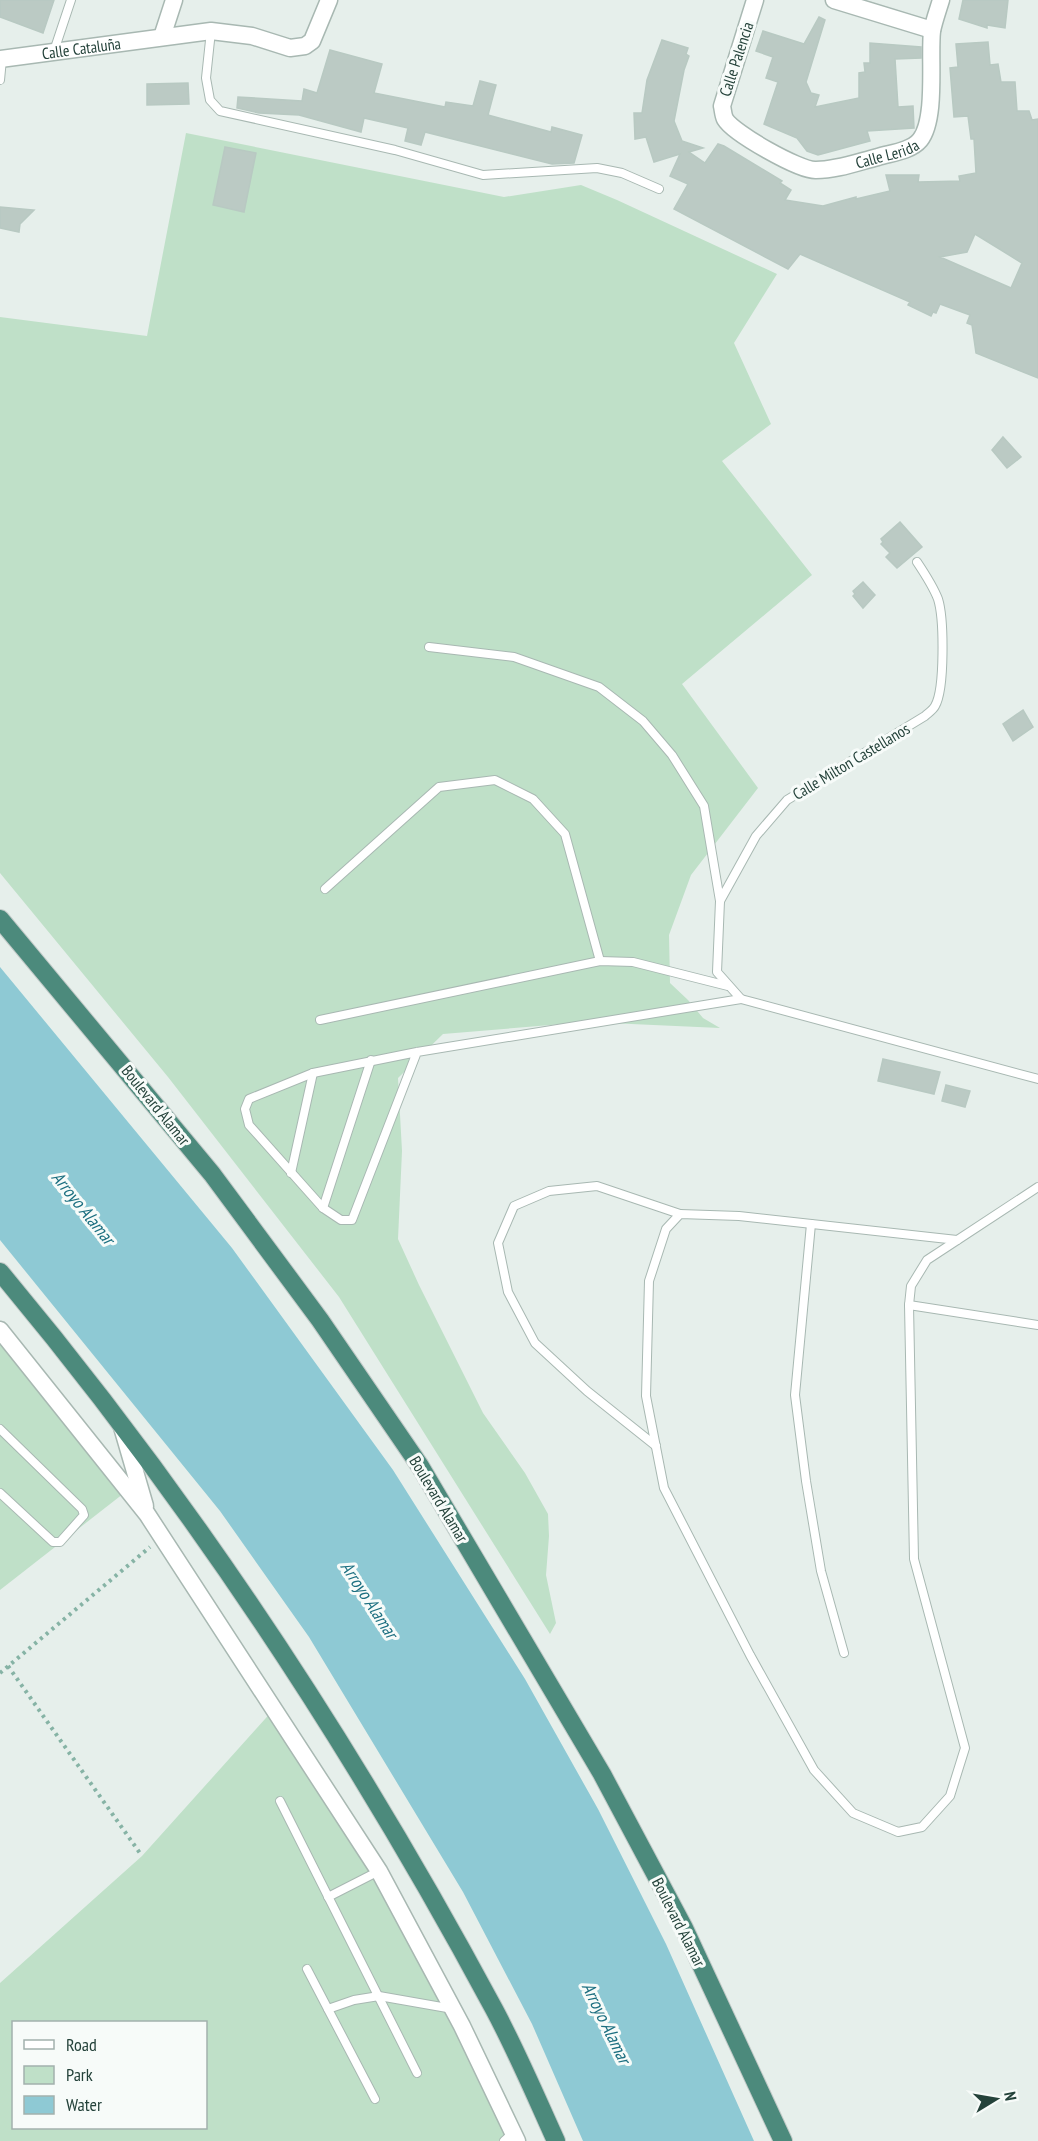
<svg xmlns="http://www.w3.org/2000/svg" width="1038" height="2141" font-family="'PT Sans Narrow',sans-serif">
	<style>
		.green { fill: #bfe0c8; fill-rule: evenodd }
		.water { fill: #8ec9d4 }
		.building { fill: #bbcac4; stroke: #b8c9c2; stroke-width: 1.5; fill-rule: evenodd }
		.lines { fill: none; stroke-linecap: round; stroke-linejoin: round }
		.service-casing { stroke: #a8b8b2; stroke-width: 10 }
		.minor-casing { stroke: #a8b8b2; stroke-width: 19 }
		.trunk-casing { stroke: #c2cac8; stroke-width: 20 }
		.path { stroke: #86b3a5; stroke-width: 4; stroke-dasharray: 3 4.5; stroke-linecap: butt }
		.service { stroke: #fff; stroke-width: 8 }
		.minor { stroke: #fff; stroke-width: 16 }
		.trunk { stroke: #4c8a7c; stroke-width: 18 }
		.labels { text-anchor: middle; stroke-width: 6; stroke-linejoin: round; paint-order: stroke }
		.street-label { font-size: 16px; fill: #24423a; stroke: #f7fbf9 }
		.water-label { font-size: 18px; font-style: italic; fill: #1c6f80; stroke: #f7fbf9 }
	</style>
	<rect width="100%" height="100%" fill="#e6efeb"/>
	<!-- green -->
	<g class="green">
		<path d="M186 133 504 197 581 185 617 200 777 274 734 343 771 424 722 461 812 575 682 684 758 788 691 875 669 935 670 983 688 1000 703 1018 720 1028 587 1022 443 1034 398 1078 402 1151 398 1239 419 1285 483 1413 525 1473 548 1514 549 1536 546 1575 556 1623 550 1634 339 1297 168 1077 0 873V317L147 336Z"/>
		<path d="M0 1330 128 1490 0 1590Z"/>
		<path d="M274 1709 385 1880 517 2141H0V1983L142 1856ZM14 2022H206V2128H14Z"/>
	</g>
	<!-- water -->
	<path class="water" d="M0 967 232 1248 393 1470 525 1679 598 1809 666 1944 754 2141H583L532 2024 463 1892 309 1637 220 1511 0 1240Z"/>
	<!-- building -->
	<g class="building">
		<path d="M0 0H54L43 33 0 17Z"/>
		<path d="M963 0H1008L1005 28 987 25V28L959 19Z"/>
		<path d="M819 17 825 20 806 82 811 93 819 95 815 107 859 98V73L865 72 864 63H870V43L921 47V58L895 59 898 107 913 106 914 128 867 131 870 141 818 155 807 151 797 138 764 124 778 82 766 78 773 57 756 51 763 31 804 44Z"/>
		<path d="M662 40 688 48 686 54 689 56 684 70 674 121 682 141 703 148 689 152 705 163 718 144 724 146 782 181 780 183 791 190 785 200 823 206 856 197V199L890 191 886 175H919L918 182 960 181 959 176 976 173 974 139H971L968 116 954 117 950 68 958 67 956 44 988 42 990 65 998 64 1001 82H1015L1017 111H1029L1032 120 1038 119V378L976 353 972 325 967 323 970 315 940 304 936 313 933 312 931 316 908 305 910 302 800 254 788 269 674 209 688 184 670 176 680 154 654 162 646 137 635 139 634 113H642L647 80ZM975 234 1022 263 1011 288 940 257 967 252Z"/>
		<path d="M330 50 382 64 374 93 445 107 446 102 473 106 480 81 496 85 488 115 551 132 552 127 582 135 574 163 552 164 425 132 421 145 405 141 408 128 364 118 361 132 299 115 259 113 237 108 238 97 302 101 304 89 317 93Z"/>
		<path d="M188 83 189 104 147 105V84Z"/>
		<path d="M225 147 256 153 244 212 213 205Z"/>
		<path d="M0 207 34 210 20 224 19 232 0 228Z"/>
		<path d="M1003 437 1021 457 1007 468 992 450Z"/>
		<path d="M900 522 922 547 897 568 886 557 890 553 881 544 883 542 881 539Z"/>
		<path d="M863 582 875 595 863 608 853 596 855 594 853 591Z"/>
		<path d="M1023 710 1033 727 1013 741 1003 724Z"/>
		<path d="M883 1059 940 1072 934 1094 878 1081Z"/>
		<path d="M946 1085 970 1091 965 1107 942 1101Z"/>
	</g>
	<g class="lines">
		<defs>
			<g id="service">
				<path d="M211 31 206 78 210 100 220 111 395 150 483 175 597 168 622 173 659 189"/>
				<path d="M54 51 71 0"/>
				<path d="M0 80 2 59"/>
				<path d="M917 562C925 574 933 586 938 599 944 618 945 689 935 706 933 710 928 713 925 716L787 800 756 836 720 901 717 972 741 999 1038 1079"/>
				<path d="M429 647 514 657 599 687 643 721 672 755 704 806 720 901"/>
				<path d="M325 889 439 787 495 780 533 799 565 834 600 961"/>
				<path d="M320 1020 600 961 633 962 728 986"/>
				<path d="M417 1052 352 1220H341L323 1208 249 1125 245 1109 249 1099 313 1073 417 1052 741 999"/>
				<path d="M291 1173 313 1073"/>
				<path d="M323 1208 371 1060"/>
				<path d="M811 1224 795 1395 806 1481 821 1571 844 1653"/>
				<path d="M957 1240 739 1216 680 1214 666 1229 649 1281 646 1396 664 1488 750 1655 814 1770 853 1813 898 1832 922 1827 950 1796 965 1748 914 1559 909 1305 1038 1325"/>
				<path d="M909 1305 911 1286 927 1260 1038 1187"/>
				<path d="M0 1429 82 1509 84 1515 60 1542H53L0 1493"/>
				<path d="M656 1446 587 1391 535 1343 508 1292 498 1243 514 1206 549 1191 597 1186 680 1214"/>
				<path d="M280 1801 417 2073"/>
				<path d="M328 1897 379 1871"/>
				<path d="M307 1969 375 2099"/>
				<path d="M328 2009 354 2000 379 1996 453 2009"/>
				<path d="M504 2141 513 2133"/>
			</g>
			<g id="minor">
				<path id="s1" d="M755 0 722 106C723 110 723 115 725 119 733 133 800 171 816 170 837 170 858 162 878 157 891 153 911 151 920 140 937 119 929 57 932 31 934 21 938 10 941 0"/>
				<path d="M834 0 932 30"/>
				<path d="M162 37 174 0"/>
				<path id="s2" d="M0 59 211 31 252 36 290 48 305 46 312 41 329 0"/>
				<path d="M0 1330 147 1514 379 1871 462 2026 517 2141"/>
				<path d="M122 1427 145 1506"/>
			</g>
			<g id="trunk">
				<path d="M0 919 212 1174 320 1320 420 1466 602 1774 684 1928 783 2141"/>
				<path d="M0 1272C190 1499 354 1748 494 2009 517 2052 536 2097 556 2141"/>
			</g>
		</defs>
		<!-- service casing -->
		<use href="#service" class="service-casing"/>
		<!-- minor casing -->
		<use href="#minor" class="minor-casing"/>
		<!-- trunk casing -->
		<use href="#trunk" class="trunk-casing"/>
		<!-- path -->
		<g class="path">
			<path d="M8 1666 142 1856"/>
			<path d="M0 1673 150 1547"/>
		</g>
		<!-- service -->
		<use href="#service" class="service"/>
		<!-- minor -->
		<use href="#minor" class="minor"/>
		<!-- trunk -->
		<use href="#trunk" class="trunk"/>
	</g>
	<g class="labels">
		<!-- street labels -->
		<g class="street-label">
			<text dy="6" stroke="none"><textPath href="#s2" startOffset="82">Calle Cataluña</textPath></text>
			<text transform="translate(736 59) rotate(-72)" y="6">Calle Palencia</text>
			<text dy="6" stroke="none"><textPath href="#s1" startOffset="303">Calle Lerida</textPath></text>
			<text transform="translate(851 761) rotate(-31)" y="6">Calle Milton Castellanos</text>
			<text transform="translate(156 1105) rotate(51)" y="6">Boulevard Alamar</text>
			<text transform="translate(439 1499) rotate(59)" y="6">Boulevard Alamar</text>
			<text transform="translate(679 1922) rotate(63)" y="6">Boulevard Alamar</text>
		</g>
		<!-- water labels -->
		<g class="water-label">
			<text transform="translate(83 1208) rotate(51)" y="6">Arroyo Alamar</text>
			<text transform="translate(369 1600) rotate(57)" y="6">Arroyo Alamar</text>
			<text transform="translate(606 2023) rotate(64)" y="6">Arroyo Alamar</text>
		</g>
	</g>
	<!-- legend -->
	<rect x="12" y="2021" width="195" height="108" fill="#f7fbf9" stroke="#a3b1ad" stroke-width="1.5"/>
	<rect x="24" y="2040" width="30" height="9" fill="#ffffff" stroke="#a3b1ad" stroke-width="1.5"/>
	<text x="66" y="2051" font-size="18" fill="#24423a">Road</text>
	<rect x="24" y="2066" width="30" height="18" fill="#bfe0c8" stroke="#a3b1ad" stroke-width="1.5"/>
	<text x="66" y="2081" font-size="18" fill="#24423a">Park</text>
	<rect x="24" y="2096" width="30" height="18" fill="#8ec9d4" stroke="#a3b1ad" stroke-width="1.5"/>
	<text x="66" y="2111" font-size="18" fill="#24423a">Water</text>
	<!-- north arrow -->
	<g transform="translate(996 2099) rotate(79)" stroke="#f7fbf9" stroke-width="4.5" paint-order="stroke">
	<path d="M0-4.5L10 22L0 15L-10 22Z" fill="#24423a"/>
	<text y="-9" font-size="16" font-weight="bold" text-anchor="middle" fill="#24423a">N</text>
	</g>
</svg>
